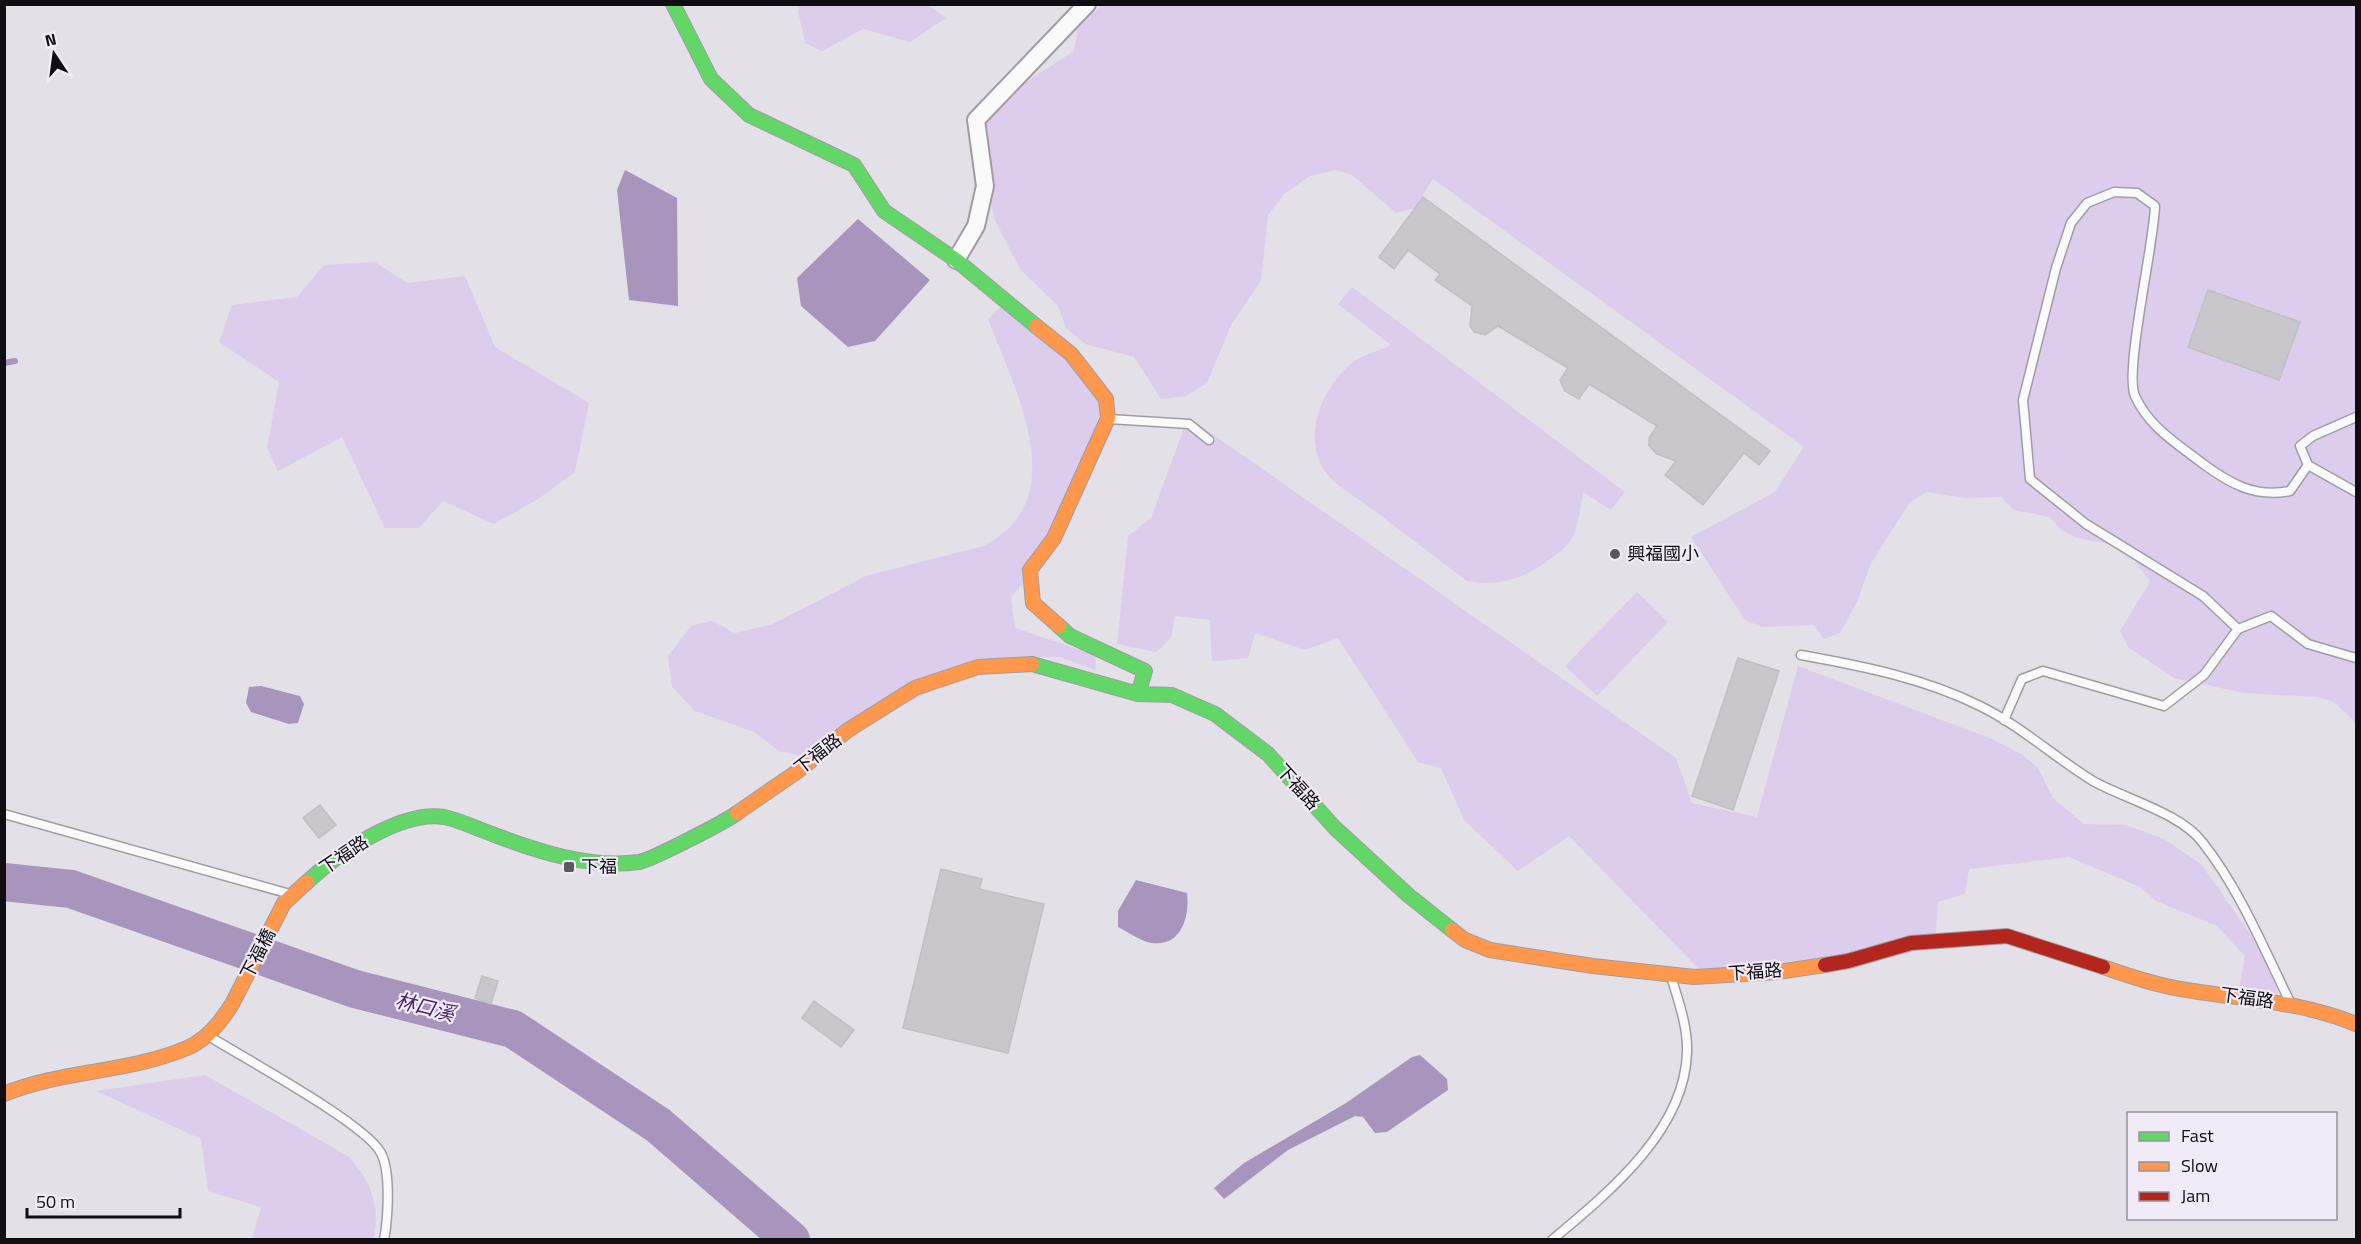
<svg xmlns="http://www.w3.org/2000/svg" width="2361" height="1244" font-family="'Titillium Web','Noto Sans TC',sans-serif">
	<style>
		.green { fill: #dccded }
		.water { fill: #a895bd }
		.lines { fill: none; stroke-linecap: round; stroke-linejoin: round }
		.stream { stroke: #a895bd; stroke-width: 6 }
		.river { stroke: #a895bd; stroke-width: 38 }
		.building { fill: #c9c7cc; stroke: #c1bfc4; stroke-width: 1.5 }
		.lane-casing { stroke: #9f9da2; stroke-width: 11 }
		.street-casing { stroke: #9f9da2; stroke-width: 20 }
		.fast-casing { stroke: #9f9da2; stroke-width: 16 }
		.slow-casing { stroke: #9f9da2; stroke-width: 16 }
		.jam-casing { stroke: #9f9da2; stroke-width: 16 }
		.lane { stroke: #fbfafb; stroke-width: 8 }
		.street { stroke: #fbfafb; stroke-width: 16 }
		.fast { stroke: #63d668; stroke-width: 14 }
		.slow { stroke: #ff974d; stroke-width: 14 }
		.jam { stroke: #b3261e; stroke-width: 14 }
		.poi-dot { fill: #5a585d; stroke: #f0ebf7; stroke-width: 2 }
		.labels { text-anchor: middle; stroke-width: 4.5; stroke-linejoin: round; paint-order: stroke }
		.poi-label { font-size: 18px; fill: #100e12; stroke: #f0ebf7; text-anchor: start }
		.street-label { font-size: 18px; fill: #100e12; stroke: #f0ebf7 }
		.water-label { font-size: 20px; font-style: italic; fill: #4b266a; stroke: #f0ebf7 }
	</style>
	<rect width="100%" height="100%" fill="#e3e0e7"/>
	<!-- green -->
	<g class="green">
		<path d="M928 5 946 18 910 42 863 29 822 51 805 43 798 11 800 5Z"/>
		<path d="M1102 5H2356V723L2334 702 2317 697 2244 693 2174 678 2128 647 2120 631 2150 582 2130 554 2114 545 2077 538 2061 530 2050 517 2014 510 2001 497 1965 498 1927 492 1910 502 1870 565 1858 600 1840 633 1824 639 1814 625 1762 627 1745 620 1691 537 1775 492 1804 447 1433 179 1415 208 1396 213 1352 175 1335 170 1310 176 1284 194 1268 215 1261 281 1232 323 1207 383 1186 396 1161 399 1134 357 1085 344 1066 328 1058 306 1020 269 995 220 980 145 987 120 1003 97 1074 51 1078 26Z"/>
		<path d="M375 262 407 283 465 276 495 347 589 403 575 472 538 499 494 524 443 501 419 528H385L342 437 278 471 267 448 279 382 219 342 232 305 297 297 324 265Z"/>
		<path d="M1352 287 1625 492 1611 510 1583 492C1580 507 1579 524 1573 537 1568 546 1557 554 1549 560 1523 579 1500 587 1467 581 1434 556 1401 531 1368 506 1356 497 1338 487 1328 475 1301 442 1319 395 1346 368 1358 356 1376 352 1391 345L1338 304Z"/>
		<path d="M1006 302 1107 391 1058 543 1011 597 1015 628 1095 655 1096 670 1060 657 996 658 803 756 779 751 754 732 695 711 672 687 668 656 692 625 712 621 735 633 773 624 866 576 983 546C1075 500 1015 390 988 319Z"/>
		<path d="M1188 417 1676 758 1692 803 1757 817 1798 666 1992 739 2023 755 2038 768 2053 798 2084 824 2125 825 2164 839 2201 864 2265 955 2278 995 2239 990 2245 956 2217 926 2156 901 2140 887 2069 857 1969 869 1965 894 1938 902 1935 947 1700 970 1569 836 1518 871 1464 820 1441 768 1418 762 1338 638 1305 650 1255 633 1248 658 1212 661 1210 620 1175 616 1171 638 1156 652 1117 644 1128 536 1151 518Z"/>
		<path d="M1637 592 1668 622 1597 696 1565 666Z"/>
		<path d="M205 1075 348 1156C371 1180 381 1207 373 1239H252L261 1207 208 1191 201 1139 96 1091Z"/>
	</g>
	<!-- water -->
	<g class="water">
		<path d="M625 170 677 198 678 306 629 300 617 190Z"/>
		<path d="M858 219 930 280 875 341 848 347 801 306 797 278Z"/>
		<path d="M261 686 300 696 304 704 298 723 289 724 251 712 246 703 249 687Z"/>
		<path d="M1136 880 1187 893C1190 915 1182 947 1152 943 1142 942 1128 932 1118 927V911Z"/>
		<path d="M1420 1055 1447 1079 1448 1090 1387 1132 1375 1133 1363 1117 1355 1116 1288 1150 1224 1199 1214 1188 1244 1163 1346 1103 1412 1057Z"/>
	</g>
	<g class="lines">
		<!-- stream -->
		<path class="stream" d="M4 363 15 361"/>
		<!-- river -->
		<path class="river" d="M4 882 71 889 355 989 513 1029 658 1125 791 1240"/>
	</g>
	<!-- building -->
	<g class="building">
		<path d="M1423 197 1770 451 1759 465 1744 453 1703 505 1665 475 1676 461 1657 454 1649 446V438L1657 426 1589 384 1579 399 1565 391 1560 380 1568 368 1498 326 1485 335 1474 332 1470 326 1472 306 1435 280 1440 274 1408 250 1394 269 1379 257Z"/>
		<path d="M2208 290 2300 322 2279 380 2188 347Z"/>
		<path d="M1738 658 1779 671 1733 810 1692 796Z"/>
		<path d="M320 805 336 825 319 838 303 818Z"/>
		<path d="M941 869 982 879 979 889 1044 904 1008 1053 903 1028Z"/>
		<path d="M482 976 498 981 491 1004 475 998Z"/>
		<path d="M814 1001 854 1030 841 1047 802 1018Z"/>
	</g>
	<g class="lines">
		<defs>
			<g id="lane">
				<path d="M2356 417 2313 436 2300 446 2308 465 2356 492"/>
				<path d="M1109 419 1189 424 1209 440"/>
				<path d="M2238 629 2203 596 2086 524 2030 479 2023 400 2056 268 2071 223 2087 203 2114 192 2137 193 2155 206C2154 244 2124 372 2135 396 2149 427 2176 443 2202 463 2229 483 2254 498 2290 491L2308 465"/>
				<path d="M1801 655C1862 666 1924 678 1980 706 2021 726 2054 757 2093 781 2125 799 2181 813 2203 843 2240 890 2264 949 2290 1002"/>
				<path d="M2004 720 2022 679 2043 671 2164 706 2204 675 2238 629 2271 616 2308 644 2356 658"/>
				<path d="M4 814 290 894"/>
				<path d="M207 1035C242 1057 365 1123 381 1153 391 1172 388 1219 384 1240"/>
				<path d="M1552 1240C1608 1193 1685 1131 1687 1052 1688 1027 1678 1000 1671 976"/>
			</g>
			<path id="street" d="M956 260 976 226 985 186 976 120 1087 4"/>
			<g id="fast">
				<path d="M673 4 711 79 749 115 854 165 884 211 956 260 1036 326"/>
				<path d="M1059 626 1070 636 1145 671 1138 694"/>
				<path d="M1032 664 1138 694 1172 695 1215 714 1268 754 1335 828 1408 895 1452 930"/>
				<path d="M307 882C337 854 401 810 444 817 460 820 477 829 492 834 537 851 590 869 639 862 651 860 725 822 737 813"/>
			</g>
			<g id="slow">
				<path d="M1036 326 1071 354 1106 399 1108 418 1054 538 1030 570 1033 603 1059 626"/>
				<path d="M737 813 798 771 848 730 915 688 978 667 1032 664"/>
				<path d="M1452 930 1465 940 1490 950 1593 966 1694 977 1777 972 1825 965"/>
				<path d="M2103 967C2132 977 2162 987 2193 991 2249 1000 2303 1002 2356 1024"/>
				<path d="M4 1094C62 1070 128 1073 187 1048 206 1040 221 1022 232 1004L284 903 307 882"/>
			</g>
			<path id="jam" d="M1825 965 1848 961 1911 943 2007 936 2103 967"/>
		</defs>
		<!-- lane casing -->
		<use href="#lane" class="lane-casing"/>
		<!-- street casing -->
		<use href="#street" class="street-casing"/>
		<!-- fast casing -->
		<use href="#fast" class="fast-casing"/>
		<!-- slow casing -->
		<use href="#slow" class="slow-casing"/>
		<!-- jam casing -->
		<use href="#jam" class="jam-casing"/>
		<!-- lane -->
		<use href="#lane" class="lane"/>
		<!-- street -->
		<use href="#street" class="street"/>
		<!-- fast -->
		<use href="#fast" class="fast"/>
		<!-- slow -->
		<use href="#slow" class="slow"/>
		<!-- jam -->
		<use href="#jam" class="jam"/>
	</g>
	<!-- markers -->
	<g class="poi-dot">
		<circle cx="1615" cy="554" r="6"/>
		<rect x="563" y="861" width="12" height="12" rx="3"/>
	</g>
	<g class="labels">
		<!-- poi labels -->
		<g class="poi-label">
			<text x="1627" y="560">興福國小</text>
			<text x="581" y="873">下福</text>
		</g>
		<!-- street labels -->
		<g class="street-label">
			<text transform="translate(818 754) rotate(-38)" y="6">下福路</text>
			<text transform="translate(1298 787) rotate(48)" y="6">下福路</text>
			<text transform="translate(344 855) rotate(-34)" y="6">下福路</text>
			<text transform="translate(258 954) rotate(-63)" y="6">下福橋</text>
			<text transform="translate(1755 972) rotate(-4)" y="6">下福路</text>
			<text transform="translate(2247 998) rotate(8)" y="6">下福路</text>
		</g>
		<!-- water labels -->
		<g class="water-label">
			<text transform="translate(425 1007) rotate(14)" y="7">林口溪</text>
		</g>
	</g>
	<!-- border -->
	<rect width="2361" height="1244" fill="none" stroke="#100e12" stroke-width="12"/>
	<!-- legend -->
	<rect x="2127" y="1112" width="210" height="108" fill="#f0ebf7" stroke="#96939b" stroke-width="1.5"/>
	<rect x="2139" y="1132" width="30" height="9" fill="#63d668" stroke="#96939b" stroke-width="1.5"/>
	<text x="2181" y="1142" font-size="18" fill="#100e12">Fast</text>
	<rect x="2139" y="1162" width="30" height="9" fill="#ff974d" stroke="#96939b" stroke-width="1.5"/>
	<text x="2181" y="1172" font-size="18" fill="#100e12">Slow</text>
	<rect x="2139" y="1192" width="30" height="9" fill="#b3261e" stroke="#96939b" stroke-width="1.5"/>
	<text x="2181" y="1202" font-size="18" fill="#100e12">Jam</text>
	<!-- north arrow -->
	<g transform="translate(54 54) rotate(347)" stroke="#f0ebf7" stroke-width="4.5" paint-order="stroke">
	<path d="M0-4.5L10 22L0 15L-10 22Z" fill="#100e12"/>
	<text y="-9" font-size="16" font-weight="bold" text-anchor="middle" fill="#100e12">N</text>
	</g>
	<!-- scale -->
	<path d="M27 1208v9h153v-9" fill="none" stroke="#100e12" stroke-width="3"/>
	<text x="36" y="1208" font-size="18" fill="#100e12" stroke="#f0ebf7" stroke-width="4.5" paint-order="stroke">50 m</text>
</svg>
